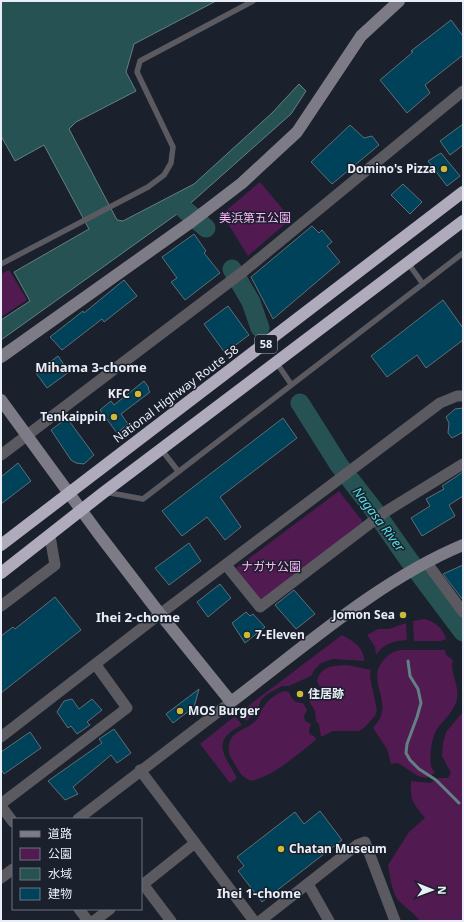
<svg xmlns="http://www.w3.org/2000/svg" width="464" height="922" font-family="'Noto Sans','Noto Sans JP',sans-serif">
	<style>
		.green { fill: #511a50 }
		.water { fill: #275253; stroke: #628184 }
		.lines { fill: none; stroke-linecap: round; stroke-linejoin: round }
		.stream { stroke: #628184; stroke-width: 3 }
		.river { stroke: #275253; stroke-width: 19 }
		.building { fill: #00425a; stroke: #5e6f78 }
		.lane { stroke: #5b5a61; stroke-width: 5.5 }
		.street { stroke: #5b5a61; stroke-width: 11 }
		.secondary { stroke: #7d7b86; stroke-width: 12 }
		.highway { stroke: #afabbd; stroke-width: 12 }
		.poi-dot { fill: #cdb938; stroke: #1a202c; stroke-width: 1.5 }
		.labels { text-anchor: middle; stroke-width: 3; stroke-linejoin: round; paint-order: stroke }
		.shield { fill: #1a202c; stroke: #acb0ba; stroke-width: 1 }
		.shield-label { font-size: 11px; font-weight: bold; fill: #eaeef7 }
		.poi-label { font-size: 12px; font-weight: bold; fill: #eaeef7; stroke: #1a202c; text-anchor: end }
		.park-label { font-size: 12px; fill: #feb7fb; stroke: #1a202c }
		.street-label { font-size: 12px; fill: #eaeef7; stroke: #1a202c }
		.neighbourhood-label { font-size: 13px; font-weight: bold; fill: #eaeef7; stroke: #1a202c }
		.water-label { font-size: 13px; font-style: italic; fill: #52dfe3; stroke: #1a202c }
	</style>
	<rect width="100%" height="100%" fill="#1a202c"/>
	<!-- green -->
	<g class="green">
		<path d="M260 182 291 219 248 256 222 214Z"/>
		<path d="M9 270 27 300 1 317V274Z"/>
		<path d="M339 491 363 522 263 599 258 598 236 568Z"/>
		<path d="M424 619C434 621 443 628 446 639L441 641H414L413 621Z"/>
		<path d="M406 623 407 640C394 641 384 643 376 655L375 647 367 635 378 629H389Z"/>
		<path d="M342 635C352 640 365 648 364 661L333 659 321 663 315 669 311 676 289 686H282L266 695 261 700 256 713 246 721 240 712Z"/>
		<path d="M401 650H445L446 655 453 660C449 673 460 685 457 699 454 712 444 719 437 729 432 736 429 757 431 765 431 768 434 771 435 773L426 778 418 776 398 763 391 764 387 749 373 728C377 723 381 718 382 712 384 698 377 688 377 675 377 667 385 656 392 653 395 651 398 651 401 650Z"/>
		<path d="M347 665 371 670 370 677 377 710 375 716 365 727 359 731H333L321 737 319 724 316 721 315 711 309 701 321 690 317 681C321 665 333 666 347 665Z"/>
		<path d="M284 691 289 692C292 699 294 703 303 703L307 710 304 716 305 721 311 724 309 731 310 734 315 737 316 740C296 755 276 775 251 781 239 775 239 771 233 761 229 756 228 752 229 746 230 730 249 730 257 719 259 717 260 714 261 711 267 701 273 695 284 691Z"/>
		<path d="M463 712V921H420C414 913 406 908 399 901 392 894 390 875 388 865L409 832 425 818C413 803 410 801 411 781L430 783 439 778H448L451 773 442 756 443 743 446 732Z"/>
		<path d="M235 716 242 725C210 741 224 754 237 778L230 783 200 744Z"/>
	</g>
	<!-- water -->
	<path class="water" d="M1 1H216L134 44 126 72 136 91 76 122 69 129 117 220 123 221 194 184 272 113 299 84 306 91 291 114 184 209 1 340V320L30 301 14 272 89 229 44 145 15 161 1 136Z"/>
	<g class="lines">
		<!-- stream -->
		<path class="stream" d="M408 661 410 676 418 689 421 703 417 717 407 744 406 753 410 760 419 769 436 780 459 803"/>
		<!-- river -->
		<g class="river">
			<path d="M184 209 206 228"/>
			<path d="M232 269 251 302 260 328"/>
			<path d="M300 403 339 465 374 510 406 556 463 632"/>
		</g>
	</g>
	<!-- building -->
	<g class="building">
		<path d="M451 20 463 36V55L425 85 430 93 407 113 380 80 413 52 411 51Z"/>
		<path d="M463 124V145L450 155 440 141Z"/>
		<path d="M350 125 364 138 372 136 379 145 332 184 311 162Z"/>
		<path d="M441 153 460 176 447 186 428 161Z"/>
		<path d="M403 184 422 202 410 214 391 195Z"/>
		<path d="M312 226 319 233 322 230 332 242 327 246 340 262 273 319 251 277Z"/>
		<path d="M194 234 206 251 204 253 220 273 185 300 171 282 177 278 162 257Z"/>
		<path d="M124 280 137 296 104 322 102 319 62 350 50 337 83 311 84 313Z"/>
		<path d="M443 300 463 328V340L426 368 417 355 387 377 371 356Z"/>
		<path d="M228 306 249 335 225 353 204 324Z"/>
		<path d="M58 356 69 372 47 388 36 373Z"/>
		<path d="M144 381 149 388 148 389 150 392 121 414 128 424 117 433 100 410 111 401 114 405Z"/>
		<path d="M463 408V432L452 438 448 433 449 423 446 417 455 409Z"/>
		<path d="M67 418 94 455 84 464 76 463 71 460 51 430Z"/>
		<path d="M283 418 297 438 220 497 241 527 225 540 207 517 182 536 162 511Z"/>
		<path d="M18 463 31 481 1 504V477Z"/>
		<path d="M463 472V496L449 505 455 516 422 536 411 518 430 506 426 499 444 489 442 486Z"/>
		<path d="M189 543 201 561 169 585 155 568Z"/>
		<path d="M463 565V600L443 574Z"/>
		<path d="M220 584 231 598 208 617 197 602Z"/>
		<path d="M294 590 315 614 296 629 275 605Z"/>
		<path d="M55 597 81 630 1 693V636L13 627 15 629Z"/>
		<path d="M246 612 250 616 253 614 265 627 245 643 232 623Z"/>
		<path d="M199 689 194 707 173 723 166 714Z"/>
		<path d="M72 699 79 709 92 699 102 710 87 722 90 725 77 734 71 726 68 728 57 712 64 701Z"/>
		<path d="M114 729 131 753 117 763 111 755 73 787 78 794 65 800 48 781 102 743 99 739Z"/>
		<path d="M30 732 41 748 4 774 1 769V752Z"/>
		<path d="M320 811 342 840 262 902 238 871 244 866 237 857 295 812 304 824Z"/>
	</g>
	<g class="lines">
		<!-- lane -->
		<g class="lane">
			<path d="M408 263 423 284"/>
			<path d="M1 264 148 187 164 175 171 163 173 147 137 72 140 61 253 1"/>
			<path d="M276 362 291 384"/>
			<path d="M161 449 178 471"/>
			<path d="M105 492 143 499 463 253"/>
		</g>
		<!-- street -->
		<g class="street">
			<path d="M1 455 244 271 463 91"/>
			<path d="M427 563 463 612"/>
			<path d="M226 565 260 607 385 512 463 464"/>
			<path d="M1 606 55 565 50 536"/>
			<path d="M1 737 160 614 440 403 457 396H463"/>
			<path d="M140 770 254 921"/>
			<path d="M1 804 127 708 96 665"/>
			<path d="M1 806 13 822"/>
			<path d="M78 819 231 702"/>
			<path d="M1 878 13 869"/>
			<path d="M143 884 171 921"/>
			<path d="M308 884 329 921"/>
			<path d="M141 886 195 843"/>
			<path d="M79 909 88 921"/>
			<path d="M94 921 110 909"/>
			<path d="M260 921 357 845 365 842 395 921"/>
		</g>
		<!-- secondary -->
		<g class="secondary">
			<path d="M1 357 191 222 242 183 297 132 361 36 399 1"/>
			<path d="M1 400 98 533 160 614 231 702C303 648 379 580 463 545"/>
		</g>
		<!-- highway -->
		<g class="highway">
			<path d="M1 545 463 192"/>
			<path d="M1 573 103 493 463 221"/>
		</g>
	</g>
	<!-- markers -->
	<g class="poi-dot">
		<circle cx="444" cy="169" r="4"/>
		<circle cx="138" cy="394" r="4"/>
		<circle cx="114" cy="417" r="4"/>
		<circle cx="403" cy="615" r="4"/>
		<circle cx="247" cy="635" r="4"/>
		<circle cx="300" cy="694" r="4"/>
		<circle cx="180" cy="711" r="4"/>
		<circle cx="281" cy="849" r="4"/>
	</g>
	<g class="labels">
		<!-- shield labels -->
		<rect class="shield" x="255" y="335" width="22" height="18" rx="3"/>
		<g class="shield-label">
			<text x="266" y="348">58</text>
		</g>
		<!-- poi labels -->
		<g class="poi-label">
			<text x="436" y="173">Domino's Pizza</text>
			<text x="130" y="398">KFC</text>
			<text x="106" y="421">Tenkaippin</text>
			<text x="395" y="619">Jomon Sea</text>
			<text x="255" y="639" text-anchor="start">7-Eleven</text>
			<text x="308" y="698" text-anchor="start">住居跡</text>
			<text x="188" y="715" text-anchor="start">MOS Burger</text>
			<text x="289" y="853" text-anchor="start">Chatan Museum</text>
		</g>
		<!-- park labels -->
		<g class="park-label">
			<text x="255" y="222">美浜第五公園</text>
			<text x="271" y="571">ナガサ公園</text>
		</g>
		<!-- street labels -->
		<g class="street-label">
			<text transform="translate(176 394) rotate(-37)" y="4">National Highway Route 58</text>
		</g>
		<!-- neighbourhood labels -->
		<g class="neighbourhood-label">
			<text x="91" y="372">Mihama 3-chome</text>
			<text x="138" y="622">Ihei 2-chome</text>
			<text x="259" y="898">Ihei 1-chome</text>
		</g>
		<!-- water labels -->
		<g class="water-label">
			<text transform="translate(379 519) rotate(53)" y="5">Nagasa River</text>
		</g>
	</g>
	<!-- border -->
	<rect width="464" height="922" fill="none" stroke="#eaeef7" stroke-width="4"/>
	<!-- legend -->
	<rect x="12" y="818" width="130" height="92" fill="#1a202c" stroke="#6d727d"/>
	<rect x="20" y="831" width="20" height="6" fill="#7d7b86" stroke="#6d727d"/>
	<text x="48" y="838" font-size="12" fill="#eaeef7">道路</text>
	<rect x="20" y="848" width="20" height="12" fill="#511a50" stroke="#6d727d"/>
	<text x="48" y="858" font-size="12" fill="#eaeef7">公園</text>
	<rect x="20" y="868" width="20" height="12" fill="#275253" stroke="#6d727d"/>
	<text x="48" y="878" font-size="12" fill="#eaeef7">水域</text>
	<rect x="20" y="888" width="20" height="12" fill="#00425a" stroke="#6d727d"/>
	<text x="48" y="898" font-size="12" fill="#eaeef7">建物</text>
	<!-- north arrow -->
	<g transform="translate(432 890) rotate(91)" stroke="#1a202c" stroke-width="3" paint-order="stroke">
	<path d="M0-3L7 15L0 10L-7 15Z" fill="#eaeef7"/>
	<text y="-6" font-size="11" font-weight="bold" text-anchor="middle" fill="#eaeef7">N</text>
	</g>
</svg>
